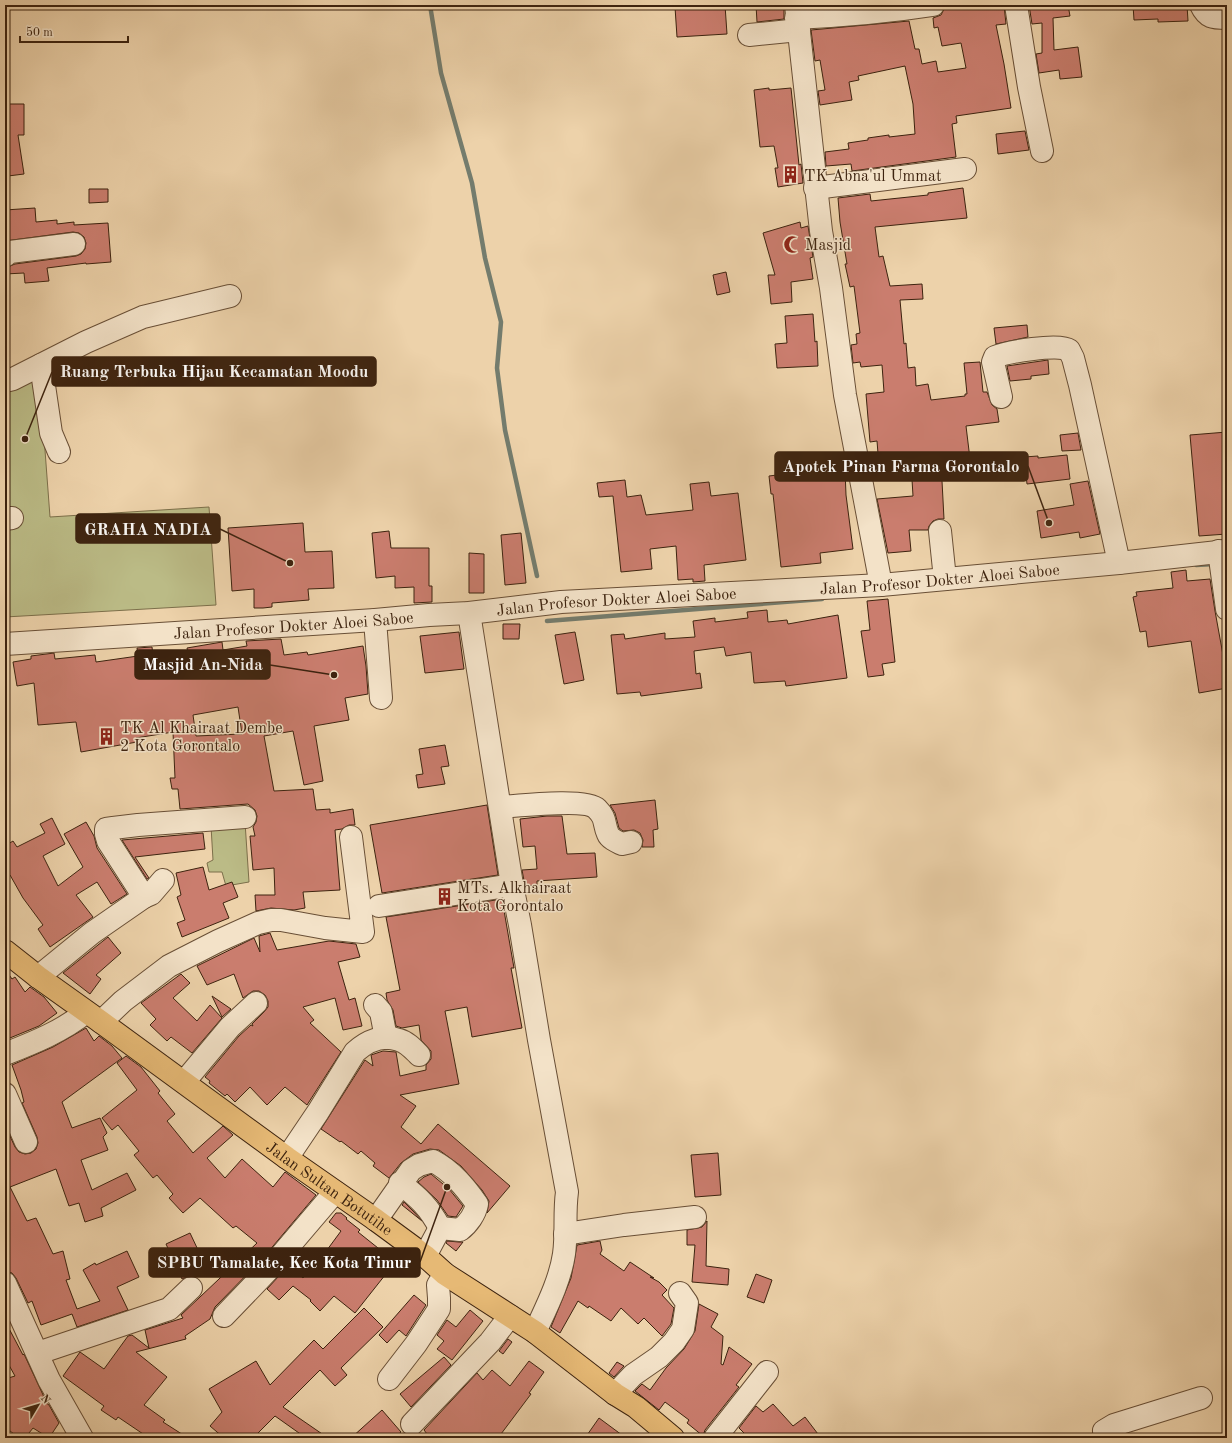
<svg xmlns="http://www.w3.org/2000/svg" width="1232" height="1443" font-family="'Old Standard TT',serif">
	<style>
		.green { fill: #bbbb86; stroke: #7c6f4a }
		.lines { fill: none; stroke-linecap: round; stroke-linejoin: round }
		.stream { stroke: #747c6d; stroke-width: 4.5 }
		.building { fill: #ca7d6e; stroke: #3d230f; fill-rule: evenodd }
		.minor-casing { stroke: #694f36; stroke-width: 24 }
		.major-casing { stroke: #3d230f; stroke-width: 24 }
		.minor { stroke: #f3e2c8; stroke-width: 22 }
		.major { stroke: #e6b975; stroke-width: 22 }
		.labels { text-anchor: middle; stroke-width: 3; stroke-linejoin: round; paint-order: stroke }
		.poi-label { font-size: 16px; fill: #3d230f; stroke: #f3e2c8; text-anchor: start }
		.street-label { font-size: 16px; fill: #3d230f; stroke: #f3e2c8 }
		.leader { fill: none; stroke: #3d230f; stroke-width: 1.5 }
		.callout-dot { fill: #3d230f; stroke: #f3e2c8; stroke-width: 1.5 }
		.callout { fill: #3d230f; stroke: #3d230f; stroke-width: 1.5 }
		.callout-label { font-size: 17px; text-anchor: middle; font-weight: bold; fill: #fff }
	</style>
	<rect width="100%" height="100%" fill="#edd2aa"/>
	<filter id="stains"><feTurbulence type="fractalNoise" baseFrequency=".005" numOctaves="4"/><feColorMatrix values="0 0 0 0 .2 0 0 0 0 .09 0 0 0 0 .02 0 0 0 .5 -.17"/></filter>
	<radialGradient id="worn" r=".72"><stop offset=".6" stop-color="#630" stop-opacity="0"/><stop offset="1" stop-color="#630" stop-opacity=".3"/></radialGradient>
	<!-- green -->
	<g class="green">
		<path d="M39 370 50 517 209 507 216 605 5 617V372Z"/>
		<path d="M245 822 249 882 226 886 222 872H209L207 863 213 860 211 826Z"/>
	</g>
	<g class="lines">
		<!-- stream -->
		<g class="stream">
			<path d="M430 5 441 73 472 183 485 258 501 322 497 368 505 430 537 576"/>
			<path d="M1196 565 1215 564"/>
			<path d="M547 621 822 599"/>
		</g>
	</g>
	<!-- building -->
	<g class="building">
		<path d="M699 5H725L727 34 677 37 675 7Z"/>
		<path d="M756 5H784V19L757 22Z"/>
		<path d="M964 5H1004L1006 24 996 25 1004 64 1011 108 956 116 957 123 952 124 956 157 852 171 851 164 826 166 825 152 849 149 848 143 868 140V138L889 135V137L915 134 913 104 905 66 858 76 859 80 849 82 852 100 820 105 818 91 825 90 820 60 815 61 811 30 909 21 915 49H919L922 64 936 61 938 72 966 68 961 43 942 46 938 27 934 28 933 18 941 15 945 7Z"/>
		<path d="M1029 5H1068L1070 16 1053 18 1054 50 1078 47 1082 77 1060 79 1059 70 1039 73 1036 54 1042 53V23L1032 24Z"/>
		<path d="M1133 5H1187L1188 21 1158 22V19L1134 20Z"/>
		<path d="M769 88V90L791 88 799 165 801 164 803 183 778 187 775 168H778L774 146 760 147 754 90Z"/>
		<path d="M5 104H24V135H18L24 174 8 176 7 172 5 173Z"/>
		<path d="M1025 131 1029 150 998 154 996 134Z"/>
		<path d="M963 188 967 218 875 227 879 257 883 256 890 286 922 284 923 299 900 300 904 344 906 343 908 368 915 367 916 386 928 384 931 400 965 396V394H967L964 363 980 362 983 392H987L992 405 997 409 999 422 966 426 970 459 941 462 944 519H938L933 521 929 526 928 530H909L911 551 888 553 877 499 913 496 911 463 879 466 877 441 870 442 866 394 884 392 882 365 861 367 860 362 853 363 851 345 857 344 856 334 860 333 854 286 850 287 845 264H847L840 222 838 198 870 194 871 201 928 195V193Z"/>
		<path d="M89 189H108V202L89 203Z"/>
		<path d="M35 208 36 222 57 220V224L74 222V225L108 223 111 262 86 264V263L47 268 49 281 25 283 24 273 5 274V268L15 264 76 256 81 254 85 249 86 243 84 237 79 233 73 232 5 241V210Z"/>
		<path d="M800 222 801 228 808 226 813 257 810 258 813 279 791 282 792 302 771 304 768 275H775L763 233Z"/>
		<path d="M726 272 730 292 717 295 713 275Z"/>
		<path d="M813 314 815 342 817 341 818 366 777 368 775 344 787 343 785 316Z"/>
		<path d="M1027 325 1028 337 996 344 994 328Z"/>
		<path d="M1048 360 1049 374 1031 376V379L1010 381 1007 366Z"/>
		<path d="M1227 432V534L1199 536 1190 435Z"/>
		<path d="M1078 433 1081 450 1062 451 1060 435Z"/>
		<path d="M1067 455 1070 479 1027 484 1024 457 1038 456V458Z"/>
		<path d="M813 469V472L845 470 846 495 853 549 820 553 821 563 781 567 773 494H771L769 476 785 474V471Z"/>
		<path d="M625 480 627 497 641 495 646 515 693 510 690 484 709 482 711 496 738 493 746 560 704 565 705 581 693 582V579L678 580 676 546 650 549 652 569 621 572 613 496 599 497 597 483Z"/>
		<path d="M1088 481 1100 534 1080 538 1079 532 1041 538 1037 511 1074 505 1070 484Z"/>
		<path d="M303 523 305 552 332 551 334 588 308 589 309 600 272 603V607L263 608H254V589L232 591 228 528Z"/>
		<path d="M389 531 391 548H429V586H432V602L414 603V587L395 588V576L376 578 372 533Z"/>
		<path d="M521 533 526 583 505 585 501 535Z"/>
		<path d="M469 553 484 554V593H469Z"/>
		<path d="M1186 570 1187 581 1210 579 1215 611 1225 666H1227V688L1199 693 1191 641 1148 647 1146 631 1140 632 1133 597 1137 596 1136 592 1173 588 1171 572Z"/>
		<path d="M888 599 895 662 882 664 884 675 868 677 861 631 870 630 867 601Z"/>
		<path d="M767 610 768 622 787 620 788 624 838 615 847 678 786 686 785 681 754 683 751 652 726 656 724 647 694 651 696 674 700 673 702 688 641 696 640 692 617 694 611 635 624 634 625 639 665 633V639L695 637 693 621 715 618V622L748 618 747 612Z"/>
		<path d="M503 624H520L519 639H503Z"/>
		<path d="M459 632 464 669 425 673 420 636Z"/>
		<path d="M575 632 584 680 564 684 555 635Z"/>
		<path d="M281 639 284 655 307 652 308 655 363 646 366 666 368 694 345 698 349 720 314 726 323 781 304 785 293 731 264 736 274 791 313 789 316 810 330 809V813L353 809 355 825H349L342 829 335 830 340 890 303 892 305 908 294 910 271 908 256 911 255 895H275L274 868 253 870 250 836H255L253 827 256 822 257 816 255 810 248 804 180 809 178 789H172L170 778H175L173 732 136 738 137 742 81 752 76 722 38 725 34 683 17 686 13 662 31 659V656L54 653 55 659 95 655 96 662 138 656 137 648 152 647 155 674 191 668 187 648 222 642 223 650 247 646 246 641ZM238 707 242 734 196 736 193 715Z"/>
		<path d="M445 745 449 766 441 767 445 784 418 788 416 775 423 774 419 749Z"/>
		<path d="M655 800 658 829 653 830 654 847H642L643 840 640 833 634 830 623 831 619 828 615 813 610 805Z"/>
		<path d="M487 805 498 875 382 893 370 825Z"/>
		<path d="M547 816H562L567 854 595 853 597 877 537 881V885L525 886 522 870 537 869 535 846 523 847 520 819Z"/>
		<path d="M52 818 65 844 43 856 58 886 83 867 64 834 86 822 94 836 97 848 127 894 111 904 97 882 76 895 93 917 50 947 38 929 43 925 23 898 10 875 5 878V846L13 841 17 847 45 833 40 824Z"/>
		<path d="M203 833 205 849 135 857 149 878 147 879 122 840Z"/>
		<path d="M203 867 209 890 232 882 238 897 223 903 229 918 182 937 177 923 185 920 177 897 181 895 176 873Z"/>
		<path d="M502 899 514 968H511L522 1028 472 1037 467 1007 445 1011 459 1084 400 1095 416 1106 401 1127 421 1144 438 1124 510 1186 487 1213 489 1201 482 1190 461 1166 439 1150 430 1149 413 1154 401 1163 389 1178 373 1166 375 1163 361 1151 358 1154 341 1141 340 1142 321 1129 365 1060 373 1066 371 1055 383 1051 396 1052 400 1076 426 1070V1065L431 1059V1051L421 1040 419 1025 402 1028 396 1026 393 1010 387 1000 386 993 400 990 386 917Z"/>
		<path d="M270 933 277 950 329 941 356 944 360 957 338 962 349 1000 355 998 362 1026 343 1030 335 998 303 1007 314 1020 310 1023 341 1052 307 1105 285 1087 267 1105 250 1087 235 1102 227 1094 225 1096 209 1083 210 1081 205 1077 239 1036 251 1025 253 1026 252 1024 264 1012 268 1007V1001L265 995 259 991H253L243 998 234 974 207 985 197 966 254 938 260 952 259 936Z"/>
		<path d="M108 937 121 953 96 975 101 979 90 994 63 973Z"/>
		<path d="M5 969 12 979 15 977 25 992 30 987 44 997 57 1013 39 1026 5 1040Z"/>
		<path d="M181 974 190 983 173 998 197 1021 210 1005 222 1018 192 1053 171 1037 167 1041 150 1025 156 1019 141 1003Z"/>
		<path d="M212 996 231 1009 222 1017Z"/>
		<path d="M86 1028 94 1041 99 1036 112 1046 122 1058 62 1102 72 1128 100 1118 107 1133 103 1137 108 1150 81 1160 92 1190 127 1173 136 1190 101 1208 103 1216 85 1222 79 1203 69 1206 56 1169 10 1187 27 1221 36 1218 53 1254 63 1251 70 1279 66 1280 77 1309 100 1301 83 1270 95 1263 96 1265 127 1251 139 1277 117 1287 128 1310 77 1327 72 1314 41 1325 32 1301 28 1303 16 1278 12 1273 5 1271V1125L15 1147 19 1152 25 1154 31 1153 36 1149 38 1143 37 1137 22 1103 24 1102 21 1090 12 1065 53 1047Z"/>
		<path d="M126 1056 141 1067 160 1091 158 1093 175 1114 167 1121 193 1153 223 1126 233 1135 207 1158 225 1178 242 1159 273 1187 285 1172 316 1195 263 1258 215 1307 210 1319 185 1336 186 1339 136 1352 167 1377 144 1405 165 1420 163 1422 188 1438H149L118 1417 116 1420 101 1410 104 1406 63 1376 80 1352 104 1369 128 1336 132 1335 149 1348 145 1330 183 1318 181 1315 257 1243 236 1226 233 1228 200 1198 183 1213 169 1198 173 1194 157 1175 153 1178 134 1155 139 1151 118 1125 112 1130 102 1118 137 1090 117 1063Z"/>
		<path d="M718 1153 721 1195 695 1197 691 1155Z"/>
		<path d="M431 1174 449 1189 463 1206 456 1217 448 1216 437 1200 418 1182 424 1177Z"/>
		<path d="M404 1202 414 1212 422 1221 402 1205Z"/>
		<path d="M336 1213H341L347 1218 346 1219 360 1230 358 1232 383 1252 380 1255 393 1265 355 1313 334 1296 320 1311 310 1301 311 1300 293 1286 279 1300 267 1289 289 1265 303 1278 327 1250 341 1231 329 1222Z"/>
		<path d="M707 1221 706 1266 729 1269 728 1285 692 1282 695 1245H687V1230L702 1227Z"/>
		<path d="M190 1233 207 1269 182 1279 166 1244Z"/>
		<path d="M447 1241 459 1242H463L456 1251 446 1243Z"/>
		<path d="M600 1241 602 1250 600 1254 624 1271 630 1262 654 1278 650 1277 659 1282 667 1290 662 1295 674 1308 671 1324 662 1336 644 1318 638 1324 621 1308 611 1321 589 1306 588 1308 578 1301 560 1333 551 1327 571 1278 577 1245Z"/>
		<path d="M756 1274 772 1280 764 1303 747 1297Z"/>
		<path d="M414 1295 426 1305 406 1336 399 1330 387 1343 379 1335Z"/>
		<path d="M699 1304 718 1314 711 1327 723 1336 721 1364 723 1365 729 1347 752 1364 736 1385 739 1387 705 1430 703 1436 687 1423 689 1420 665 1402 659 1410 635 1391 642 1384 650 1390 666 1368 684 1349 695 1331Z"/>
		<path d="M364 1308 383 1327 341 1368 347 1375 335 1386 320 1370 283 1407 328 1438H306L275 1416 253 1438H224L210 1426 222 1412 209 1389 256 1361 270 1385 314 1340 323 1349Z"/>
		<path d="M470 1310 483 1321 452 1360 437 1349 444 1341 437 1335 447 1320 456 1327Z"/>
		<path d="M5 1321 23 1355 24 1354 44 1397 42 1400 49 1405 59 1423 49 1438 33 1428 25 1438H19L5 1427V1379L15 1376 5 1358Z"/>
		<path d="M508 1339 512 1342 503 1354 499 1351Z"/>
		<path d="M444 1357 451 1365 411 1407 400 1394Z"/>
		<path d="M529 1361 544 1372 529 1393 531 1394 498 1438H430L424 1430 477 1373 483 1380 492 1370 510 1386Z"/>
		<path d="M617 1362 624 1366 614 1377 609 1373Z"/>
		<path d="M773 1404 793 1426 805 1417 821 1438H749L739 1428 756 1406 763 1412Z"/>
		<path d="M382 1410 401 1432 394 1438H351Z"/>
		<path d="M599 1418 626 1438H585Z"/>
	</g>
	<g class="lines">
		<defs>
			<g id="minor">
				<path d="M796 5 821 231 831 288 845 395 881 585"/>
				<path d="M1016 5 1029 87 1042 151"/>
				<path d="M1201 5C1207 18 1213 18 1227 18"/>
				<path d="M796 18C842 16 888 12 933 5"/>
				<path d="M749 35 799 30"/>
				<path d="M815 188 965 169"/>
				<path d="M5 256 10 252 74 244"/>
				<path d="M41 365 51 433 59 452"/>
				<path d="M5 381 13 379 86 342 143 317 230 296"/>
				<path d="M1001 397 993 362 995 357C1007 352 1059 343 1069 350L1073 358 1080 385 1119 563"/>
				<path d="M5 519 12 518"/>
				<path d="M940 531 945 579"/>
				<path d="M1219 551 1227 609"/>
				<path d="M469 613 512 885 520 925 539 1040 567 1192C564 1213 567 1233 564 1254 560 1281 546 1308 535 1332"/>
				<path d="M375 620 381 698"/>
				<path id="s1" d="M5 644 375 620 429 615 469 613 561 602 881 585 1119 563 1227 551"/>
				<path d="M500 807C517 806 586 798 597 809 607 819 603 823 608 834 610 839 618 842 622 844L631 842"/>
				<path d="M144 897 151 894 163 880"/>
				<path d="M379 906 512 885"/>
				<path d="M38 977 92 933 144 897 108 841 106 834V829L113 828 138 825 245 817"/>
				<path d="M375 1005 381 1012 386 1038"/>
				<path d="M101 1022 123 1001 169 966 218 941 258 923 271 920H281L325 928 363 932 351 837"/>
				<path d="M5 1054C33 1043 63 1031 86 1012"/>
				<path d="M184 1082 230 1027 256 1003"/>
				<path d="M5 1094 26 1142"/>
				<path d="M287 1158 318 1112 355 1052C367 1041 383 1034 399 1040 407 1042 413 1049 419 1055"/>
				<path d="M400 1183C419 1198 429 1207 440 1228"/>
				<path d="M376 1220 411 1170 419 1165 433 1161C452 1171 465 1187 477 1204 475 1214 468 1224 460 1230L440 1228 425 1256"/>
				<path d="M565 1234 624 1225 695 1217"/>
				<path d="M5 1283 49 1380 82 1438"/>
				<path d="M224 1316 272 1266 335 1192"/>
				<path d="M38 1353 169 1309 191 1288"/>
				<path d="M389 1379 416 1344 439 1309V1298L438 1285 445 1274"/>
				<path d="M615 1394 633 1375 659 1357 674 1342 683 1329 687 1303 680 1293"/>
				<path d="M412 1424 490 1342 510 1316"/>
				<path d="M715 1438 767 1372"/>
				<path d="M1105 1438 1104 1431 1114 1425 1201 1398"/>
			</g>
			<g id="major">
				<path id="s2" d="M5 951 38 977 101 1022 287 1158 376 1220 425 1256 445 1274 535 1332 615 1394 636 1407 673 1438"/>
			</g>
		</defs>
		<!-- minor casing -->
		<use href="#minor" class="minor-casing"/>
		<!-- major casing -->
		<use href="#major" class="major-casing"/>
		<!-- minor -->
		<use href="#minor" class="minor"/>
		<!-- major -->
		<use href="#major" class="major"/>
	</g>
	<!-- icons -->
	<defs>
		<symbol id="building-bare" viewBox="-9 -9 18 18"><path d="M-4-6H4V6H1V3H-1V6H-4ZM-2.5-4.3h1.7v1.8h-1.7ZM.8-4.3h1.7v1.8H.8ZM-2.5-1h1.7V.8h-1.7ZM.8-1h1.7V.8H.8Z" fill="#8f2418" stroke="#f3e2c8" stroke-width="2.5" paint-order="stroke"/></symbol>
		<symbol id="mosque-bare" viewBox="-9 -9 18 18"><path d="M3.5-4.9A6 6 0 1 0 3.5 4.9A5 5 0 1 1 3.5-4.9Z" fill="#8f2418" stroke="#f3e2c8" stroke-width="2.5" paint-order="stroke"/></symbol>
	</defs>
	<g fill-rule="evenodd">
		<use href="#building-bare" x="778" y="162" width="25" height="25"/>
		<use href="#mosque-bare" x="780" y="232" width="25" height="25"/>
		<use href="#building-bare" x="94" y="724" width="25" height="25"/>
		<use href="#building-bare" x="432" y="884" width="25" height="25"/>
	</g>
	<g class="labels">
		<!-- poi labels -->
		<g class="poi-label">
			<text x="804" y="181">TK Abna'ul Ummat</text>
			<text x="805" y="250">Masjid</text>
			<text x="120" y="733">TK Al Khairaat Dembe<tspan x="120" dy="18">2 Kota Gorontalo</tspan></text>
			<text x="457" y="893">MTs. Alkhairaat<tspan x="457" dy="18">Kota Gorontalo</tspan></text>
		</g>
		<!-- street labels -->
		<g class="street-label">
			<text dy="6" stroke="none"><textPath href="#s1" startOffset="937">Jalan Profesor Dokter Aloei Saboe</textPath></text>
			<text dy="6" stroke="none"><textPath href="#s1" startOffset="613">Jalan Profesor Dokter Aloei Saboe</textPath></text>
			<text dy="6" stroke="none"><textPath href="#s1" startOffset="289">Jalan Profesor Dokter Aloei Saboe</textPath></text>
			<text dy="6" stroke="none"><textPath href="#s2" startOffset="402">Jalan Sultan Botutihe</textPath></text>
		</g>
	</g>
	<!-- callouts -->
	<path class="leader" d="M25 439L52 372M1049 523L1028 466M290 563L220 529M334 675L270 665M447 1187L420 1262"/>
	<g class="callout-dot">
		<circle cx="25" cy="439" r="4"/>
		<circle cx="1049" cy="523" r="4"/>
		<circle cx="290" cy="563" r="4"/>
		<circle cx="334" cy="675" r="4"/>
		<circle cx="447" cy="1187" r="4"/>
	</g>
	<g class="callout">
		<rect x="52" y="357" width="324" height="29" rx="4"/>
		<rect x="775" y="452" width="253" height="29" rx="4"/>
		<rect x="76" y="514" width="144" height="29" rx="4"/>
		<rect x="135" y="650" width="135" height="29" rx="4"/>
		<rect x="149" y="1248" width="271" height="29" rx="4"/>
	</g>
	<g class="callout-label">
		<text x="214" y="377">Ruang Terbuka Hijau Kecamatan Moodu</text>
		<text x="901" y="472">Apotek Pinan Farma Gorontalo</text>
		<text x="148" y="535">GRAHA NADIA</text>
		<text x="203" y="670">Masjid An-Nida</text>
		<text x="284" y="1268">SPBU Tamalate, Kec Kota Timur</text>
	</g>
	<!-- margin -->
	<rect width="1232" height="1443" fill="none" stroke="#edd2aa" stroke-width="20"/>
	<rect x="6" y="6" width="1220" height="1431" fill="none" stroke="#3d230f" stroke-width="2"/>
	<rect x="10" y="10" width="1212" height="1423" fill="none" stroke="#3d230f"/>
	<!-- north arrow -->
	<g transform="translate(38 1405) rotate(52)" stroke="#f3e2c8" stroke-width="3" paint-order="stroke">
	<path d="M0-3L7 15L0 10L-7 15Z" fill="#3d230f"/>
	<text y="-6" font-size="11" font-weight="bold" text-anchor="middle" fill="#3d230f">N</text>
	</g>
	<!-- scale -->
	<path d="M20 36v6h108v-6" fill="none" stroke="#3d230f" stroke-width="2"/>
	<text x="26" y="36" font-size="12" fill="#3d230f" stroke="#f3e2c8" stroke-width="3" paint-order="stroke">50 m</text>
	<rect width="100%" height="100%" filter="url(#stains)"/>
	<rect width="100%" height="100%" fill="url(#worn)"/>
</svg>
